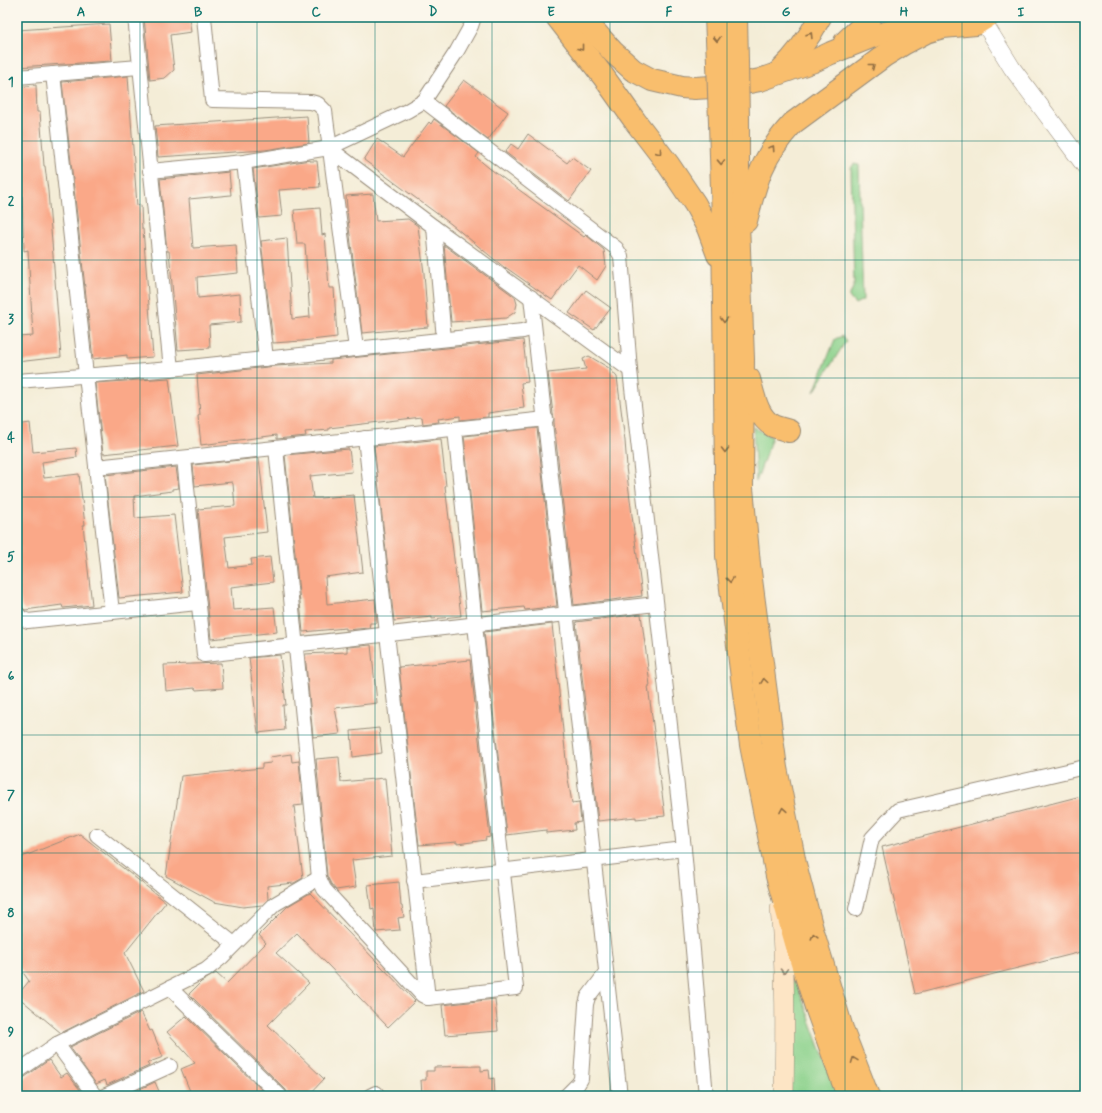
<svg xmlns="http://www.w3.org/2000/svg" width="1102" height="1113" font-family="Mynerve,sans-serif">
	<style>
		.green { fill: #8bd18b; stroke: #637e54 }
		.building { fill: #faa888 }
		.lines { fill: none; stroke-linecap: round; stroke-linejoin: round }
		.minor-casing { stroke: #988c7a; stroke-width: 16 }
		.tertiary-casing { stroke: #988c7a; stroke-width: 18 }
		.secondary-casing { stroke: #988c7a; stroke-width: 20 }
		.trunk-casing { stroke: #988c7a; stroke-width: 24 }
		.minor { stroke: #fff; stroke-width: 14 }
		.tertiary { stroke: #fff; stroke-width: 17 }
		.secondary { stroke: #fde5c5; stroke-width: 19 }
		.trunk { stroke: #f9be6d; stroke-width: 22 }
		.trunk-bridge-casing { stroke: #988c7a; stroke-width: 24; stroke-linecap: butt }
		.trunk-bridge { stroke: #f9be6d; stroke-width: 22 }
		.oneway { stroke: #906d42 }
		.oneway2 { stroke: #9c8872 }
		.grid { fill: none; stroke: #0f766e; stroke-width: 1; stroke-opacity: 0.55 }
		.neatline { fill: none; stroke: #0f766e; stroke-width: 1.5 }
		.grid-label { font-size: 13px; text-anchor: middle; font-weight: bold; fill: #0f766e }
	</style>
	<rect width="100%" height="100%" fill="#fbf7ec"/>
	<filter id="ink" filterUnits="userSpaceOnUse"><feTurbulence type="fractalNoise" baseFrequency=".025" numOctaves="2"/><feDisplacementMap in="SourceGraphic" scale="8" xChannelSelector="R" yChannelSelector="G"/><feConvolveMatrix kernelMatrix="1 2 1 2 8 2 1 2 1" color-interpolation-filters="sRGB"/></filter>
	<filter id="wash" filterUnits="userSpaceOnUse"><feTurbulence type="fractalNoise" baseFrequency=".012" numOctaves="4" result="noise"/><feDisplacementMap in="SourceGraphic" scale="16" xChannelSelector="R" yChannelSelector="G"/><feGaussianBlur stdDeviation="0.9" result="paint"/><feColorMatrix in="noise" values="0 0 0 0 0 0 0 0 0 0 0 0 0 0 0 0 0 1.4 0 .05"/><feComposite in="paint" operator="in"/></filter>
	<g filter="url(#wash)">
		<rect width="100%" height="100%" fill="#f4edd7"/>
		<!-- green -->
		<g class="green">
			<path d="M854 164 859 165 863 300 855 304 849 297 854 285 851 168Z"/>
			<path d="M842 336 846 341 814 392 835 339Z"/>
			<path d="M753 427 772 437 756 482Z"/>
			<path d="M792 971 838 1096H790Z"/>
		</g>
		<g id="blocks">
			<!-- building -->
			<g class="building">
				<path d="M144 17H189L191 32 170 35 174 70 165 78 150 80Z"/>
				<path d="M109 24 112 61 17 67V30Z"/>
				<path d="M128 76 137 206 141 205 142 229H143L153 357 127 359V355L93 359 62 82Z"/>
				<path d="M464 80 508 112 488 140 444 106Z"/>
				<path d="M36 85 37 112H40L44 166H45L48 191 61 357 17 362V337L33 336 28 250 24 251 22 195H21L17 164V87Z"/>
				<path d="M307 116 309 143 265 150 158 157 155 126Z"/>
				<path d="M434 119 479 153 476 157 489 168 584 237 586 235 604 250 606 266 597 280 578 265 552 300 505 267 506 269 505 268 451 224 364 160 377 139 403 157 429 122 431 124Z"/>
				<path d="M528 134 567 163 572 157 591 171 569 201 505 152 511 144 518 149Z"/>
				<path d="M310 160V161H317L320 187 279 190 282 216 259 218 253 169Z"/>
				<path d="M229 172 231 195 189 199 191 223 193 248 236 245 238 273 197 277 198 298 240 294 241 322 209 325 210 348 178 350 169 251H167L160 179Z"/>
				<path d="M373 194 376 221 408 219 418 226 424 273 428 327 362 333 348 219 346 196Z"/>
				<path d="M320 208 322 235 325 234 329 288H334L337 337 302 341 273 343 261 241 287 238 292 319 310 317 305 244H297L294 210Z"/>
				<path d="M444 245 515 297 517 304 515 312 506 318 451 322Z"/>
				<path d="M586 290 611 308 594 330 569 313Z"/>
				<path d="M523 340 528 382 521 383 524 408 488 413V417L460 420V416L438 419 439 422 423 424 422 417 329 428V430L305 432 306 436 277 439V435L201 445 198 416 200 415 197 375 276 366 331 363V360Z"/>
				<path d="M589 356 609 368 617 377 625 441 627 467H626L642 596 574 605 554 423V418L553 414 548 373 586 369 583 359Z"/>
				<path d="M169 378 178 446 103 454 95 383Z"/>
				<path d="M30 423 33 452 76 448 77 457 42 462 44 478 79 474 85 525H83L92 605 63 608 62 605 25 610 21 606 17 570V425Z"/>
				<path d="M537 428 557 606 525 610 524 607 482 611 464 436Z"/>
				<path d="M441 439 446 486H445L461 616 432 619V617L394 621 374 446Z"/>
				<path d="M349 449 352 472 310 476 313 498H321L354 495 363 572 325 577 327 604 375 599 377 623H370L369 628 346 630V628L303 632 285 455Z"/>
				<path d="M259 458 267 532 225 537 229 568 252 565 251 559 270 557 273 582 231 587 233 610 274 607 277 632 211 639 198 509 235 506 233 484 232 482 195 486 193 465Z"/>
				<path d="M176 467 179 488 172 489V491L134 496 135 518 174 515 183 592 119 598 105 475Z"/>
				<path d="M641 614 647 660 650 686H648L665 816 636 819V817L598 821 576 622Z"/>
				<path d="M552 624 568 779 572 803 579 802 581 822 574 823 575 830 546 833V830L507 835 484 632Z"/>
				<path d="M371 645 377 703 335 708 340 734 313 737 305 654 347 652V647Z"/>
				<path d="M280 655 286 705H283L285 730 258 733 249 658Z"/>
				<path d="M470 660 490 837 485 838 486 840 457 844V842L419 845 399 667Z"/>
				<path d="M221 663 223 688 196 690 195 688 166 691 164 665Z"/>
				<path d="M379 728 382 753 353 757 351 731Z"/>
				<path d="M291 754 292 762 299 761 303 805 294 806 303 878 294 883 267 886 268 899 262 905 243 907 214 902 166 876 181 776 262 768V764L271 763 270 757Z"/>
				<path d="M339 757 341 782 385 778 392 856 352 860 356 887 336 890 331 884 327 876 316 759Z"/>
				<path d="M1085 795V951L915 994 882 847Z"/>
				<path d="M80 834 166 902 125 953 144 991 61 1033 17 996 29 981 17 964V859Z"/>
				<path d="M399 882 401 906H402L404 917 398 918 400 930 376 932 374 908 371 909 368 885Z"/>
				<path d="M310 893 415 1001 388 1027 297 933 276 953 309 983 268 1025 324 1079 308 1096H288L286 1090 189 994 201 982 216 973 227 983 266 943 259 935 288 906Z"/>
				<path d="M495 999 498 1031 445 1035 442 1005Z"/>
				<path d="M141 1012 150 1031 152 1030 163 1057 147 1063 149 1066 107 1085 105 1080 96 1084 70 1047Z"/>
				<path d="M186 1016 268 1096H192L181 1069 195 1063 167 1032Z"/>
				<path d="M49 1060 61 1077 67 1073 80 1090 73 1093 76 1096H17V1080L22 1079Z"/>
				<path d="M481 1066V1071L489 1070 490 1079 494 1078 495 1096H422L421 1080H426V1071H434V1067Z"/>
				<path d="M155 1082 161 1096H125Z"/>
			</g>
		</g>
	</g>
	<g filter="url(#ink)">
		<use href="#blocks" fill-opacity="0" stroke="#988c7a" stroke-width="1"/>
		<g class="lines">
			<defs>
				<g id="minor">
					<path d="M135 17 171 369"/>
					<path d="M204 17 212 100 311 102 318 104 325 111 356 349"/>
					<path d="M53 74 112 612"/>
					<path d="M17 77 139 67"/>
					<path d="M424 101 616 248 621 256 630 370 684 849 706 1096"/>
					<path d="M329 148 434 227 630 370"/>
					<path d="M244 162 266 359"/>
					<path d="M150 171 244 162 329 148 407 111 424 101 457 51 471 26 474 17"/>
					<path d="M434 227 444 339"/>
					<path d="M531 297 620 1096"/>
					<path d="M17 381 171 369 523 331 534 328"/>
					<path d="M365 438 428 998"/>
					<path d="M276 448 319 878 324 889 422 995 428 998 516 988 475 625 455 429"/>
					<path d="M184 458 204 655 656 604"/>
					<path d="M96 467 546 419"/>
					<path d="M17 613 21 618 28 621 197 603"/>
					<path d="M97 835 234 944"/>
					<path d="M414 881 684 849"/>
					<path d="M856 909 872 838 898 810 1085 767"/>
					<path d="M170 988 280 1096"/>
					<path d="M57 1044 95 1096"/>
					<path d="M17 1072 57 1044 206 970 222 957 275 904 319 878"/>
					<path d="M104 1096 170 1066"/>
					<path d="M370 1096 376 1093 378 1096"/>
					<path d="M566 1096 578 1084 581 1079 586 1004 588 997 606 973"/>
				</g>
				<path id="tertiary" d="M983 21 1012 68 1085 166"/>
				<path id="secondary" d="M780 909C786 971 785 1034 784 1096"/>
				<g id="trunk">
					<path d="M557 17 603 76 635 121 668 164 695 204 708 228 718 255"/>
					<path d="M582 17 613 52 633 70 652 80 682 87 695 88 729 86 760 80 814 61 831 53 871 37 940 17"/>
					<path d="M716 17 718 62"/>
					<path d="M736 17 737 61"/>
					<path d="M845 42 860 28 870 17"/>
					<path d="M779 72C796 56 809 38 820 17"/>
					<path d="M738 120V222L743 359 742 488 749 564 760 648 776 768 795 864 812 929 843 1032 868 1096"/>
					<path d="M720 123 723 222 727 556 742 678 751 745 777 876 800 957 816 1007 848 1096"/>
					<path d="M746 221C756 180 763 155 793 123L884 56 905 43 926 32 943 27 976 24 987 17"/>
					<path d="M749 379C754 396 757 417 773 426 778 428 784 429 789 431"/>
				</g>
			</defs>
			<!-- minor casing -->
			<use href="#minor" class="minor-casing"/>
			<!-- tertiary casing -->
			<use href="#tertiary" class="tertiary-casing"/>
			<!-- secondary casing -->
			<use href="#secondary" class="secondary-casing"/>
			<!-- trunk casing -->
			<use href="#trunk" class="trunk-casing"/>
			<!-- minor -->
			<use href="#minor" class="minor"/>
			<!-- tertiary -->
			<use href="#tertiary" class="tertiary"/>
			<!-- secondary -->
			<use href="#secondary" class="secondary"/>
			<!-- trunk -->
			<use href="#trunk" class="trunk"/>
			<defs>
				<g id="trunk-bridge">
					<path d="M737 61 738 120"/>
					<path d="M718 62 720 123"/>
				</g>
			</defs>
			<!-- trunk-bridge casing -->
			<use href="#trunk-bridge" class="trunk-bridge-casing"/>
			<!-- trunk-bridge -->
			<use href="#trunk-bridge" class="trunk-bridge"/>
		</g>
		<!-- one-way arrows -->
		<defs><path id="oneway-chevron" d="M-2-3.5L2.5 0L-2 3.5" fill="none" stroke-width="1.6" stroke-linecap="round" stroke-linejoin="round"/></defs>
		<g class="oneway">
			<use href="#oneway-chevron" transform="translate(810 35) rotate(-58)"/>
			<use href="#oneway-chevron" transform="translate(717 39) rotate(88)"/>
			<use href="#oneway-chevron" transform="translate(581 48) rotate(52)"/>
			<use href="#oneway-chevron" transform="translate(872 66) rotate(-38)"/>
			<use href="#oneway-chevron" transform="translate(772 148) rotate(-56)"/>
			<use href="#oneway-chevron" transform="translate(659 152) rotate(52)"/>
			<use href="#oneway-chevron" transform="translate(721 162) rotate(88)"/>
			<use href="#oneway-chevron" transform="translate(724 320) rotate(90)"/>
			<use href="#oneway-chevron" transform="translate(725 450) rotate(90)"/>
			<use href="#oneway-chevron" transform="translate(730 580) rotate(84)"/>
			<use href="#oneway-chevron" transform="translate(764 681) rotate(-98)"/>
			<use href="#oneway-chevron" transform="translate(783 810) rotate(-100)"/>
			<use href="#oneway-chevron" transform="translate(814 936) rotate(-107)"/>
			<use href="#oneway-chevron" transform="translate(854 1060) rotate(-111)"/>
		</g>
		<use class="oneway2" href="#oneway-chevron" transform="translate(784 971) rotate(88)"/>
	</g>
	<!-- grid -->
	<path class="grid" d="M140 17V1096M257 17V1096M375 17V1096M492 17V1096M610 17V1096M727 17V1096M845 17V1096M962 17V1096M17 141H1085M17 260H1085M17 378H1085M17 497H1085M17 616H1085M17 735H1085M17 853H1085M17 972H1085"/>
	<!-- margin -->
	<rect width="1102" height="1113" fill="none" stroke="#fbf7ec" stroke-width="44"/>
	<rect x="22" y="22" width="1058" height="1069" class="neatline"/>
	<g class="grid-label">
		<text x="81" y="16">A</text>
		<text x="198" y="16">B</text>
		<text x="316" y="16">C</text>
		<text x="433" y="16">D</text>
		<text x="551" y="16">E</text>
		<text x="669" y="16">F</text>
		<text x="786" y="16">G</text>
		<text x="904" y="16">H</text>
		<text x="1021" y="16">I</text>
		<text x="11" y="86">1</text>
		<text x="11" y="205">2</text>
		<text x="11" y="323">3</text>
		<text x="11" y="442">4</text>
		<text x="11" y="561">5</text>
		<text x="11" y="680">6</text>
		<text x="11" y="799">7</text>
		<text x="11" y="917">8</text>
		<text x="11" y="1036">9</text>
	</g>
</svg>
